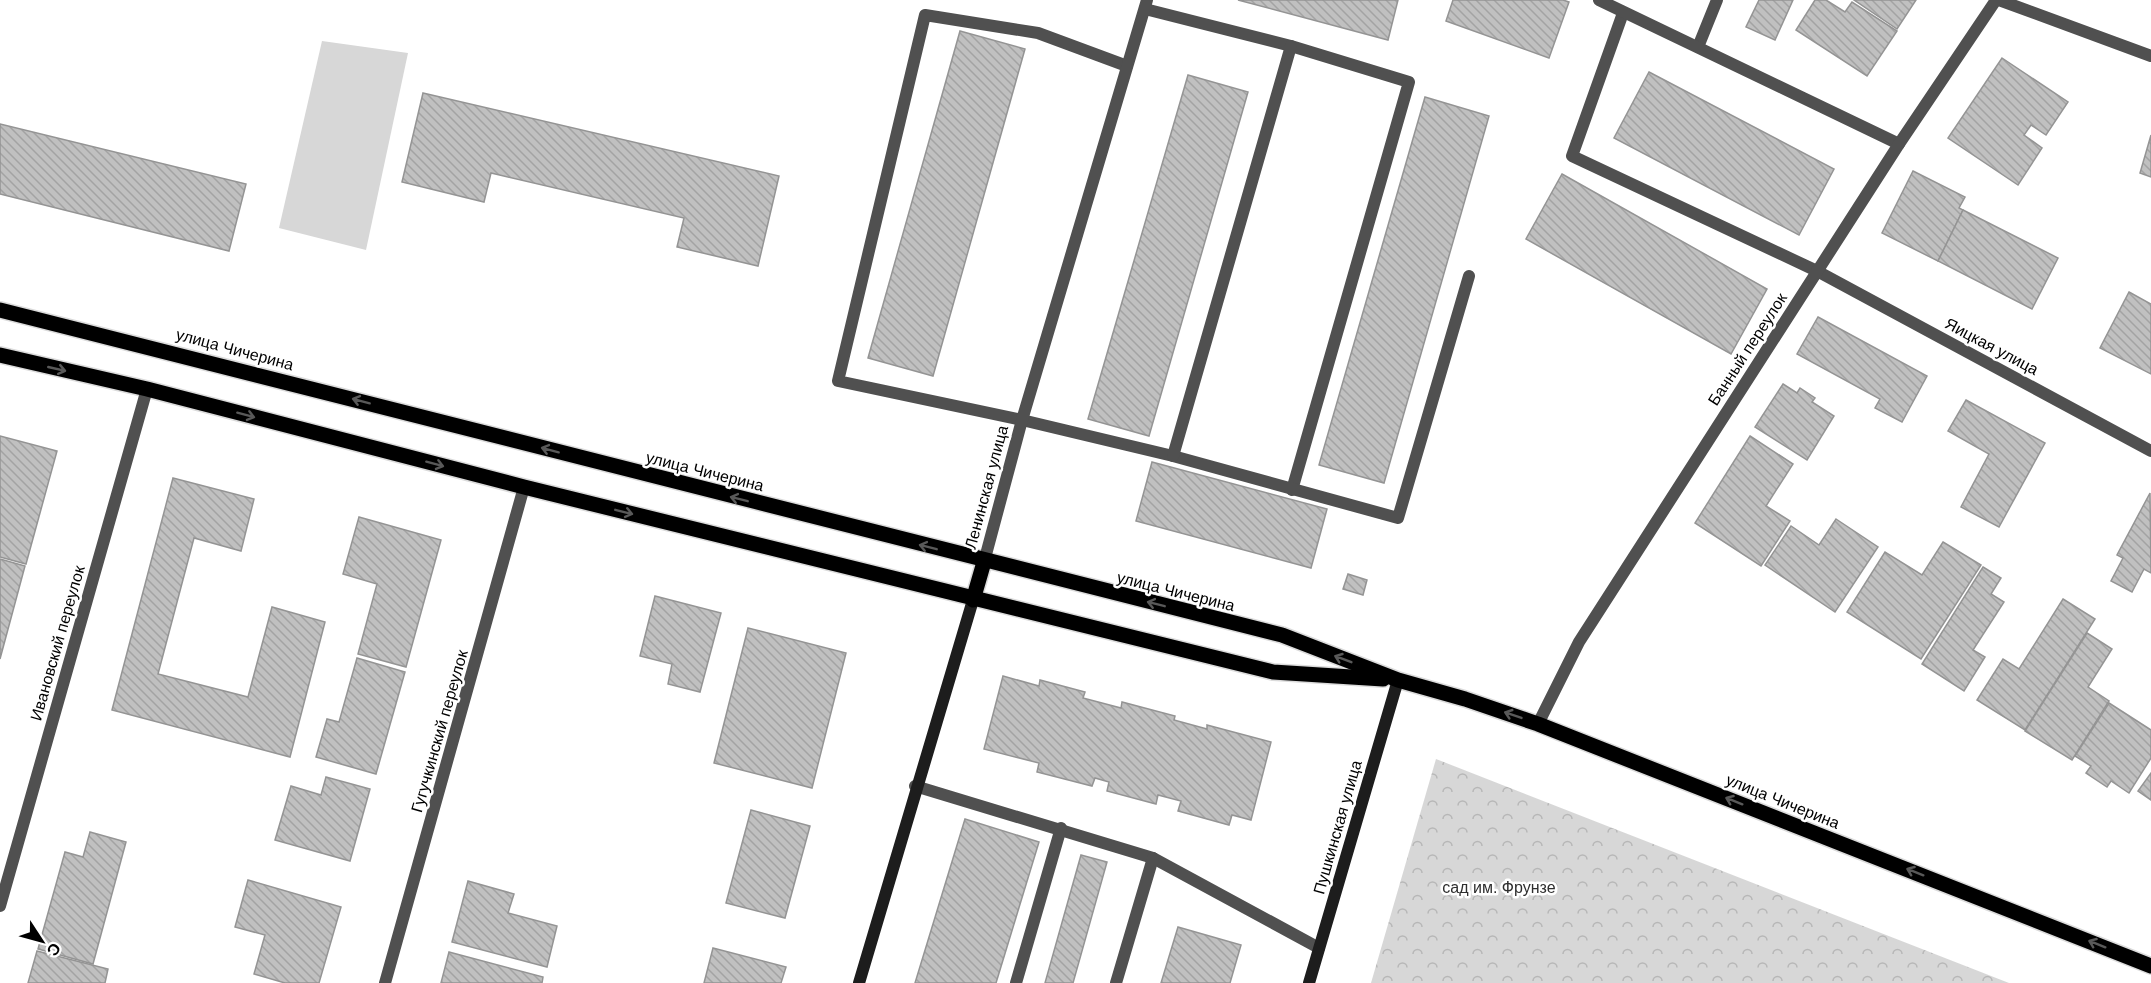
<svg xmlns="http://www.w3.org/2000/svg" width="2151" height="983" font-family="Helvetica,sans-serif">
	<style>
		.park { fill: url(#park-crowns) }
		.pitch { fill: #d7d7d7 }
		.building { fill: url(#building-back-hatch); stroke: #949494; stroke-width: 1.5 }
		.lines { fill: none; stroke-linecap: round; stroke-linejoin: round }
		.primary-casing { stroke: #dbdbdb; stroke-width: 18 }
		.lane { stroke: #505050; stroke-width: 12 }
		.street { stroke: #505050; stroke-width: 12 }
		.secondary { stroke: #1d1d1d; stroke-width: 12 }
		.primary { stroke: #000; stroke-width: 15 }
		.oneway { stroke: #595959 }
		.labels { text-anchor: middle; stroke-width: 5; stroke-linejoin: round; paint-order: stroke }
		.street-label { font-size: 16px; fill: #000; stroke: #fff }
		.park-label { font-size: 16px; fill: #2e2e2e; stroke: #fff }
	</style>
	<defs>
		<pattern id="park-crowns" width="20" height="18" patternUnits="userSpaceOnUse" patternTransform="scale(1.5)"><rect width="20" height="18" fill="#d7d7d7"/><path d="M2 6a3 3 0 1 1 6 0M12 15a3 3 0 1 1 6 0" fill="none" stroke="#b7b7b7"/></pattern>
		<pattern id="building-back-hatch" width="6" height="6" patternUnits="userSpaceOnUse" patternTransform="scale(1.5)"><rect width="6" height="6" fill="#c0c0c0"/><path d="M-1 5l2 2M0 0l6 6M5-1l2 2" fill="none" stroke="#a3a3a3"/></pattern>
	</defs>
	<rect width="100%" height="100%" fill="#fff"/>
	<!-- park -->
	<path class="park" d="M1436 759 2009 983H1371Z"/>
	<!-- pitch -->
	<path class="pitch" d="M322 41 408 53 366 250 279 228Z"/>
	<!-- building -->
	<g class="building">
		<path d="M1238 0H1398L1388 40Z"/>
		<path d="M1453 0H1563L1569 2 1549 58 1446 21Z"/>
		<path d="M1759 0H1793L1775 40 1746 27Z"/>
		<path d="M1815 0H1826L1845 12 1852 2 1897 31 1867 76 1796 30Z"/>
		<path d="M1854 0H1916L1897 29Z"/>
		<path d="M960 31 1025 49 933 376 868 358Z"/>
		<path d="M2002 58 2068 102 2046 135 2031 125 2024 135 2042 148 2018 185 1948 138Z"/>
		<path d="M1649 72 1834 169 1799 235 1614 138Z"/>
		<path d="M1188 75 1248 92 1149 436 1088 419Z"/>
		<path d="M423 93 779 176 758 266 677 247 684 218 491 173 484 202 402 182Z"/>
		<path d="M1425 97 1489 116 1384 483 1319 465Z"/>
		<path d="M0 124 246 184 229 251 0 194Z"/>
		<path d="M2151 135V177L2140 173Z"/>
		<path d="M1913 171 1965 197 1959 208 1963 210 1938 261 1882 233Z"/>
		<path d="M1562 174 1767 289 1731 354 1526 239Z"/>
		<path d="M1963 210 2058 258 2032 309 1938 261Z"/>
		<path d="M2129 292 2151 304V374L2100 348Z"/>
		<path d="M1818 317 1927 376 1902 422 1875 408 1880 399 1797 354Z"/>
		<path d="M1783 384 1797 393 1800 388 1815 398 1812 402 1834 416 1807 460 1755 427Z"/>
		<path d="M1966 400 2045 443 1999 527 1961 507 1989 454 1948 431Z"/>
		<path d="M0 436 57 451 26 564 0 557Z"/>
		<path d="M1750 436 1793 464 1766 506 1790 521 1761 566 1695 523Z"/>
		<path d="M1152 462 1327 509 1311 568 1136 521Z"/>
		<path d="M173 478 254 499 241 551 194 538 158 674 248 697 272 607 325 622 290 757 112 710Z"/>
		<path d="M2150 493 2151 573 2144 569 2132 592 2111 581 2123 558 2117 555Z"/>
		<path d="M359 517 441 540 406 667 358 654 377 584 343 574Z"/>
		<path d="M1836 519 1878 547 1835 612 1765 565 1791 526 1819 545Z"/>
		<path d="M1943 542 1981 565 1921 659 1847 612 1885 552 1922 575Z"/>
		<path d="M0 559 25 566 0 659Z"/>
		<path d="M1983 567 2001 578 1991 594 2004 602 1973 650 1985 657 1964 691 1922 664Z"/>
		<path d="M1348 574 1367 580 1363 595 1343 589Z"/>
		<path d="M655 596 721 613 700 692 668 684 672 664 640 656Z"/>
		<path d="M2063 599 2095 619 2025 730 1977 700 2003 659 2019 669Z"/>
		<path d="M748 628 846 653 812 788 714 763Z"/>
		<path d="M2087 633 2112 649 2088 687 2109 701 2072 760 2025 731Z"/>
		<path d="M357 658 405 672 376 774 316 757 327 719 339 722Z"/>
		<path d="M1003 676 1039 686 1040 680 1085 692 1083 698 1121 708 1122 702 1175 716 1174 720 1207 729V725L1271 742 1251 820 1232 815 1229 825 1178 811 1181 801 1158 795 1156 804 1107 791 1109 782 1095 778 1092 786 1037 772 1039 763 984 749Z"/>
		<path d="M2109 703 2151 730V758L2129 793 2111 781 2107 787 2086 773 2091 766 2075 756Z"/>
		<path d="M2151 773V800L2138 791Z"/>
		<path d="M326 777 370 789 350 861 275 840 291 786 321 795Z"/>
		<path d="M751 810 810 826 785 918 726 903Z"/>
		<path d="M965 819 1039 842 996 983H915Z"/>
		<path d="M90 832 126 842 93 964 38 949 65 852 83 857Z"/>
		<path d="M1081 855 1107 862 1073 983H1045Z"/>
		<path d="M248 880 341 907 319 983H285L254 974 265 935 235 927Z"/>
		<path d="M468 881 514 894 508 913 557 926 547 967 452 942Z"/>
		<path d="M1178 927 1241 945 1230 983H1161Z"/>
		<path d="M713 948 786 967 781 983H704Z"/>
		<path d="M37 951 108 969 105 983H28Z"/>
		<path d="M449 952 543 977 542 983H441Z"/>
	</g>
	<g class="lines">
		<defs>
			<g id="primary">
				<path d="M0 310 1282 635 1398 680 1465 699 1538 724 2151 966"/>
				<path d="M0 355 147 389 524 487 1273 672 1383 679"/>
				<path d="M973 600 984 562"/>
			</g>
		</defs>
		<!-- primary casing -->
		<use href="#primary" class="primary-casing"/>
		<!-- lane -->
		<g class="lane">
			<path d="M1145 9 1291 46 1409 82 1292 490"/>
			<path d="M1623 13 1572 156 1817 271"/>
			<path d="M1698 47 1717 0"/>
			<path d="M1127 66 1038 33 925 15 838 381 1022 420 1173 456 1398 518 1469 276"/>
			<path d="M1173 456 1291 46"/>
			<path d="M915 786 1153 858 1319 948"/>
			<path d="M1016 983 1061 828"/>
			<path d="M1116 983 1153 858"/>
		</g>
		<!-- street -->
		<g class="street">
			<path d="M1599 0 1899 144"/>
			<path d="M1999 0 2151 56"/>
			<path d="M1817 271 2151 451"/>
			<path d="M984 562 1022 420 1147 0"/>
			<path d="M1538 724 1579 642 1899 144 1996 0"/>
			<path d="M0 906 147 389"/>
			<path d="M385 983 524 487"/>
		</g>
		<!-- secondary -->
		<g class="secondary">
			<path d="M859 983 973 600"/>
			<path d="M1309 983 1398 680"/>
		</g>
		<!-- primary -->
		<use href="#primary" class="primary"/>
	</g>
	<!-- one-way arrows -->
	<defs><path id="oneway-shaft" d="M-6 0H5M1.5-3L5.5 0L1.5 3" fill="none" stroke-width="1.6" stroke-linecap="round" stroke-linejoin="round" transform="scale(1.5)"/></defs>
	<g class="oneway">
		<use href="#oneway-shaft" transform="translate(57 369) rotate(13)"/>
		<use href="#oneway-shaft" transform="translate(361 401) rotate(-165)"/>
		<use href="#oneway-shaft" transform="translate(246 415) rotate(15)"/>
		<use href="#oneway-shaft" transform="translate(550 450) rotate(-165)"/>
		<use href="#oneway-shaft" transform="translate(435 464) rotate(15)"/>
		<use href="#oneway-shaft" transform="translate(739 499) rotate(-166)"/>
		<use href="#oneway-shaft" transform="translate(624 512) rotate(14)"/>
		<use href="#oneway-shaft" transform="translate(928 547) rotate(-166)"/>
		<use href="#oneway-shaft" transform="translate(1156 604) rotate(-166)"/>
		<use href="#oneway-shaft" transform="translate(1343 659) rotate(-159)"/>
		<use href="#oneway-shaft" transform="translate(1513 715) rotate(-161)"/>
		<use href="#oneway-shaft" transform="translate(1734 801) rotate(-158)"/>
		<use href="#oneway-shaft" transform="translate(1915 872) rotate(-158)"/>
		<use href="#oneway-shaft" transform="translate(2097 944) rotate(-158)"/>
	</g>
	<g class="labels">
		<!-- street labels -->
		<g class="street-label">
			<text transform="translate(1992 346) rotate(28)" y="6">Яицкая улица</text>
			<text transform="translate(235 349) rotate(15)" y="6">улица Чичерина</text>
			<text transform="translate(1747 349) rotate(-57)" y="6">Банный переулок</text>
			<text transform="translate(705 471) rotate(14)" y="6">улица Чичерина</text>
			<text transform="translate(986 487) rotate(-75)" y="6">Ленинская улица</text>
			<text transform="translate(1176 591) rotate(14)" y="6">улица Чичерина</text>
			<text transform="translate(57 643) rotate(-74)" y="6">Ивановский переулок</text>
			<text transform="translate(439 731) rotate(-74)" y="6">Гугучкинский переулок</text>
			<text transform="translate(1783 801) rotate(22)" y="6">улица Чичерина</text>
			<text transform="translate(1337 827) rotate(-74)" y="6">Пушкинская улица</text>
		</g>
		<!-- park labels -->
		<g class="park-label">
			<text x="1499" y="893">сад им. Фрунзе</text>
		</g>
	</g>
	<!-- north arrow -->
	<g transform="translate(42 941) rotate(126)" stroke="#ffffff" stroke-width="4.5" paint-order="stroke">
	<path d="M0-4.5L10 22L0 15L-10 22Z" fill="#000000"/>
	<text y="-9" font-size="16" font-weight="bold" text-anchor="middle" fill="#000000">С</text>
	</g>
</svg>
